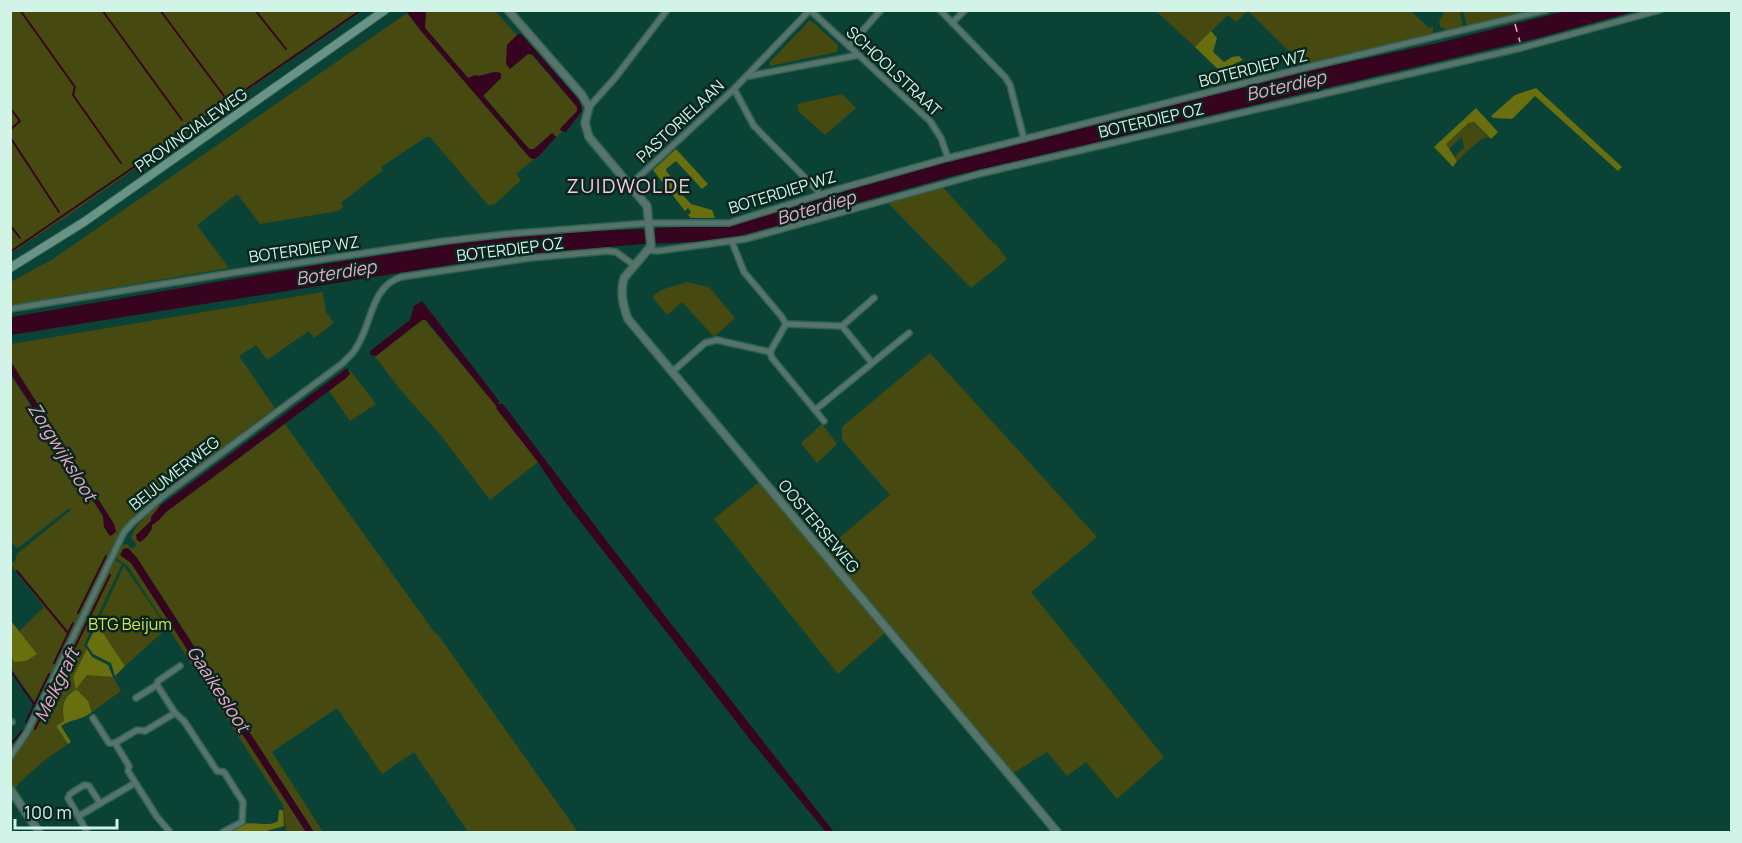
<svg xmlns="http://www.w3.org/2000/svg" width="1742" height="843" font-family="Manrope,sans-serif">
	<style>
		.green { fill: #464910 }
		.forest { fill: #696e0f }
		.water { fill: #36041f }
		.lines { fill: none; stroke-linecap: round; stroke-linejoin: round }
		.stream { stroke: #36041f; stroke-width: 2 }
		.ferry { stroke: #f3a5c6; stroke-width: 1.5; stroke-dasharray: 8 6; stroke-linecap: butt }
		.minor-casing { stroke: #2e6355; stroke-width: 8 }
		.tertiary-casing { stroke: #2e6355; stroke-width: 10 }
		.secondary-casing { stroke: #2e6355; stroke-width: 10 }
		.minor { stroke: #58736a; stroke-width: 5 }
		.tertiary { stroke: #58736a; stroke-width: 7 }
		.secondary { stroke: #689385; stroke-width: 8 }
		.labels { text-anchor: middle; stroke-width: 5; stroke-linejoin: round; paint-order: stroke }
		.street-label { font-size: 16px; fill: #d2f3e8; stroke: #08261e }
		.park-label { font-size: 16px; fill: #dae34f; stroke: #08261e }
		.water-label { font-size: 18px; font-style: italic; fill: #f3a5c6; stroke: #08261e }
		.quarter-label { font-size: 20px; letter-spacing: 1.5px; fill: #fac9dc; stroke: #08261e }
	</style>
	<rect width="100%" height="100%" fill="#0a4335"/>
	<!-- green -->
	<g class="green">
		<path d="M11 10H361V11L64 218 11 253Z"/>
		<path d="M426 11H495L517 35 507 45V57L530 53 577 107V111L560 129 562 132 556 137 552 133 534 149H529L483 95 501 78 497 72H493L468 78 425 28Z"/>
		<path d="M1156 11H1411L1429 28 1433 27V35L1300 67 1292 54 1248 11 1236 22 1228 15 1195 47Z"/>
		<path d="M1445 11H1460L1463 28 1447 31 1440 26 1439 21Z"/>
		<path d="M1463 11H1518L1519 15 1467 27Z"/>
		<path d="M407 13 530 158 534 159 516 174 521 180 495 204 488 205 430 137H426L381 167 383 170 341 203 343 207 339 211 260 224 237 194 197 225 229 268 11 305V282L53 259Z"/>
		<path d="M810 20 838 45 837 52 770 66 769 63Z"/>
		<path d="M842 94 856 108 825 135 799 112 797 104Z"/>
		<path d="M1472 121 1488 137 1480 140 1457 161 1455 156 1464 148 1462 136 1449 149 1446 144Z"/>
		<path d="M943 187 993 243 994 242 1007 259 971 288 887 202Z"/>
		<path d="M687 282 709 287 735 318 714 337 682 302 667 315 652 297 661 290Z"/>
		<path d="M323 292 326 312 334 323 314 338 309 331 267 360 256 345 239 356 275 408 138 512 125 526 36 704 11 668V657L14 662 37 654 19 632 44 607 11 565V562H15L17 554 71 510 68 509 18 548 15 547 11 540 10 374 103 516 105 529 110 536 114 534 11 362V344Z"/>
		<path d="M424 319 497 407 496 408 538 462 490 500 439 433 398 387 374 355Z"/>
		<path d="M930 353 1097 537 1031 592 1164 757 1117 799 1086 762 1067 776 1047 752 1013 773 826 549 890 495 842 440V427Z"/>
		<path d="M349 369 376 404 350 421 329 391 350 374Z"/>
		<path d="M285 424 432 629 439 636 578 832H468L414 752 382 774 337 708 272 752 323 832H314L137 558 128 548 123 557 131 563 306 832H286L283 805 131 571 127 565 114 557 121 545 127 544 132 549 137 545 131 538C135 524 148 515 158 505L160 507 150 522 143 541 152 529V525L159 520 166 512Z"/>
		<path d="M822 424 837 444 817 463 801 443Z"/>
		<path d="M759 482 885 633 838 674 714 519Z"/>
		<path d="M114 560 122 564 84 645 87 649 73 677 76 689 87 675 113 677 121 691 92 712V709L71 692C61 700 62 708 64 721L56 726 68 744 46 759 19 783 15 789 11 782 10 761 30 732Z"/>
		<path d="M124 566 167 628 125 666 97 624Z"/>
	</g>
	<!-- forest -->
	<g class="forest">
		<path d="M1211 31 1217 38 1213 52 1224 62 1232 57 1239 56 1243 60 1234 64 1225 76 1195 47Z"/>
		<path d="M1536 88 1622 167 1618 171 1535 96 1512 119 1493 118 1491 116 1515 95Z"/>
		<path d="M1476 108 1498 132 1491 139 1474 122 1469 123 1446 144 1457 161 1453 167 1434 147Z"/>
		<path d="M676 149 708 184 702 189 676 161 666 169 667 172 677 184 678 190 691 204 712 210 715 218H691L688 215 691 212 688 208 685 211 653 170Z"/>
		<path d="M11 621 37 654 26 661 14 662 11 657Z"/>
		<path d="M97 624 125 666 115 676 111 663 93 654 87 645Z"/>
		<path d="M87 649 92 657 108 665 113 677 87 675 76 689 88 701 92 712C83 720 71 719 61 726L71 742 68 744 56 726 64 721C62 706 62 697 76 690L73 677Z"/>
		<path d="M279 810H283L284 826 263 832H232L240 827V825C253 820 267 828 278 821Z"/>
	</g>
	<!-- water -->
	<g class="water">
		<path d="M406 11H426L425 28 468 78 475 75C484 78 491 70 501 73V78L483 96 529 149H534L552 133 556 137 539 156 534 159 530 158 421 31Z"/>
		<path d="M1566 11H1636L1538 38 953 176 722 241 643 244 505 256 11 335V317L311 266 467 242 549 233 642 229 653 230 657 228 729 225 931 166 1292 74 1438 43Z"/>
		<path d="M518 34H521L580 101 582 111 566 132 561 131 560 129 577 111V107L533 55 528 54 510 69 506 64 507 45Z"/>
		<path d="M422 301 496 397 499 401 498 404H503L608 543 834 832H826L752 742 562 498 538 462 496 408 497 407 426 320H422L376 356 370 355V351L410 320 414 306Z"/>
		<path d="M11 362 114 524 116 532 110 536 104 527 103 516 11 374Z"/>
		<path d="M347 368 350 374 345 379 166 512 159 520 152 525C153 530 145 539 140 542L137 540 136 535 151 521V517L160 506Z"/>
		<path d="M128 548 137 558 314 832H306L131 563 120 555 123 549Z"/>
	</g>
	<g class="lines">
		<!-- stream -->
		<g class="stream">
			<path d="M20 10 75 87 73 95 121 163"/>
			<path d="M102 10 182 120"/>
			<path d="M160 10 224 96"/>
			<path d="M255 10 286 49"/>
			<path d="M10 108 20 121 10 130"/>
			<path d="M189 129 361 10"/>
			<path d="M10 137 59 212"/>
			<path d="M10 225 20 238"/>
			<path d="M10 252 182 134"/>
			<path d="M17 571 68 633"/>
			<path d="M78 613 106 556"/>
			<path d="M54 663 73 623"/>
			<path d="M10 670 34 704"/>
			<path d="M26 722 49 674"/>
			<path d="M35 729 110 575"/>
			<path d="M10 745 22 731"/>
		</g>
		<!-- ferry -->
		<path class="ferry" d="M1515 24 1520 42"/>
		<defs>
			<g id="minor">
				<path d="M810 10 930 121 941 138 948 158"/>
				<path d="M940 10 1005 77 1010 85 1024 139"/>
				<path d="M952 23 965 10"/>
				<path d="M849 46 881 10"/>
				<path d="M749 76 859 55"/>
				<path d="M734 89 754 126 817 190 819 195"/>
				<path d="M589 107 615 78 667 10"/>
				<path d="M631 184 734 89 810 10"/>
				<path d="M732 242 744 272 781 316 786 324"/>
				<path d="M648 250 657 251 746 239 979 174 1521 48 1660 10"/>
				<path d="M10 309 231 273 445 241 506 234 649 223H729L845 187 948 158 1296 70 1546 10"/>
				<path d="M842 326 872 363"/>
				<path d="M770 352 786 324 842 326 874 298"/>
				<path d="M770 352 772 358 824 421"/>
				<path d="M672 372 705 343 717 340 770 352"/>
				<path d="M815 410 909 333"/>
				<path d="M157 685 175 713 184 721 217 771 224 772 243 802 242 822 223 832"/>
				<path d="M136 698 157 685 158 681 180 666"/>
				<path d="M93 718 109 743H115"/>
				<path d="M10 722H12"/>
				<path d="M10 757 27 732 124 532 132 523 162 497 343 363C347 358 353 354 356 348 372 325 370 287 401 277L530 258 608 251 616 252 634 265"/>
				<path d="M79 816 135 783"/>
				<path d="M87 832 68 798 70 794 84 785 89 786 100 803"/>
				<path d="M170 832 157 817 128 771 129 766 115 743 137 730 145 731 175 713"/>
			</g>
			<g id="tertiary">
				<path d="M508 10 582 95 589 107 585 123 589 137 647 206 651 246 624 278C620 291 623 306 628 319L1057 832"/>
				<path d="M10 789 39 832"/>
			</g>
			<path id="secondary" d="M10 268 84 222 385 10"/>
		</defs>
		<!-- minor casing -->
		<use href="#minor" class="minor-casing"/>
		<!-- tertiary casing -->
		<use href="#tertiary" class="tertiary-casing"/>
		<!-- secondary casing -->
		<use href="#secondary" class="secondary-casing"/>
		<!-- minor -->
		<use href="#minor" class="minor"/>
		<!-- tertiary -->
		<use href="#tertiary" class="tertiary"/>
		<!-- secondary -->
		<use href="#secondary" class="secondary"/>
	</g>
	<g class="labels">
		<!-- street labels -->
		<g class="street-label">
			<text transform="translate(1253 68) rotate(-14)" y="6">BOTERDIEP WZ</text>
			<text transform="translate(894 71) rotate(43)" y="6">SCHOOLSTRAAT</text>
			<text transform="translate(1151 120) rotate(-13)" y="6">BOTERDIEP OZ</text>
			<text transform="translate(680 121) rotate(-43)" y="6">PASTORIELAAN</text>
			<text transform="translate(191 130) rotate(-35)" y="6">PROVINCIALEWEG</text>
			<text transform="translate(782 192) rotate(-17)" y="6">BOTERDIEP WZ</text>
			<text transform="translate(304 249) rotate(-8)" y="6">BOTERDIEP WZ</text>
			<text transform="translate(510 249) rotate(-7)" y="6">BOTERDIEP OZ</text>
			<text transform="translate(174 473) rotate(-38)" y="6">BEIJUMERWEG</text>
			<text transform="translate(819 526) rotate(50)" y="6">OOSTERSEWEG</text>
		</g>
		<!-- park labels -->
		<g class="park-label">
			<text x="130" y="630">BTG Beijum</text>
		</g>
		<!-- water labels -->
		<g class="water-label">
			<text transform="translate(1286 86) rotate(-13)" y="6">Boterdiep</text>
			<text transform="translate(816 208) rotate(-16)" y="6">Boterdiep</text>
			<text transform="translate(336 273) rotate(-9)" y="6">Boterdiep</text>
			<text transform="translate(62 452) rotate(58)" y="6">Zorgwijksloot</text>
			<text transform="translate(57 685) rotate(-64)" y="6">Melkgraft</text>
			<text transform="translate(218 689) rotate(57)" y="6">Gaaikesloot</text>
		</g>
		<!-- quarter labels -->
		<g class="quarter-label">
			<text x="629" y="193">ZUIDWOLDE</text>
		</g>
	</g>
	<!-- border -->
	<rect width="1742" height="843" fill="none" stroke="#d2f3e8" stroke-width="24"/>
	<!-- scale -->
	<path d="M15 819v9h102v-9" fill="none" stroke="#d2f3e8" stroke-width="3"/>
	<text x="24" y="819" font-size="18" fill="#d2f3e8" stroke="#08261e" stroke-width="4.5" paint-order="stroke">100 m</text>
</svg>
